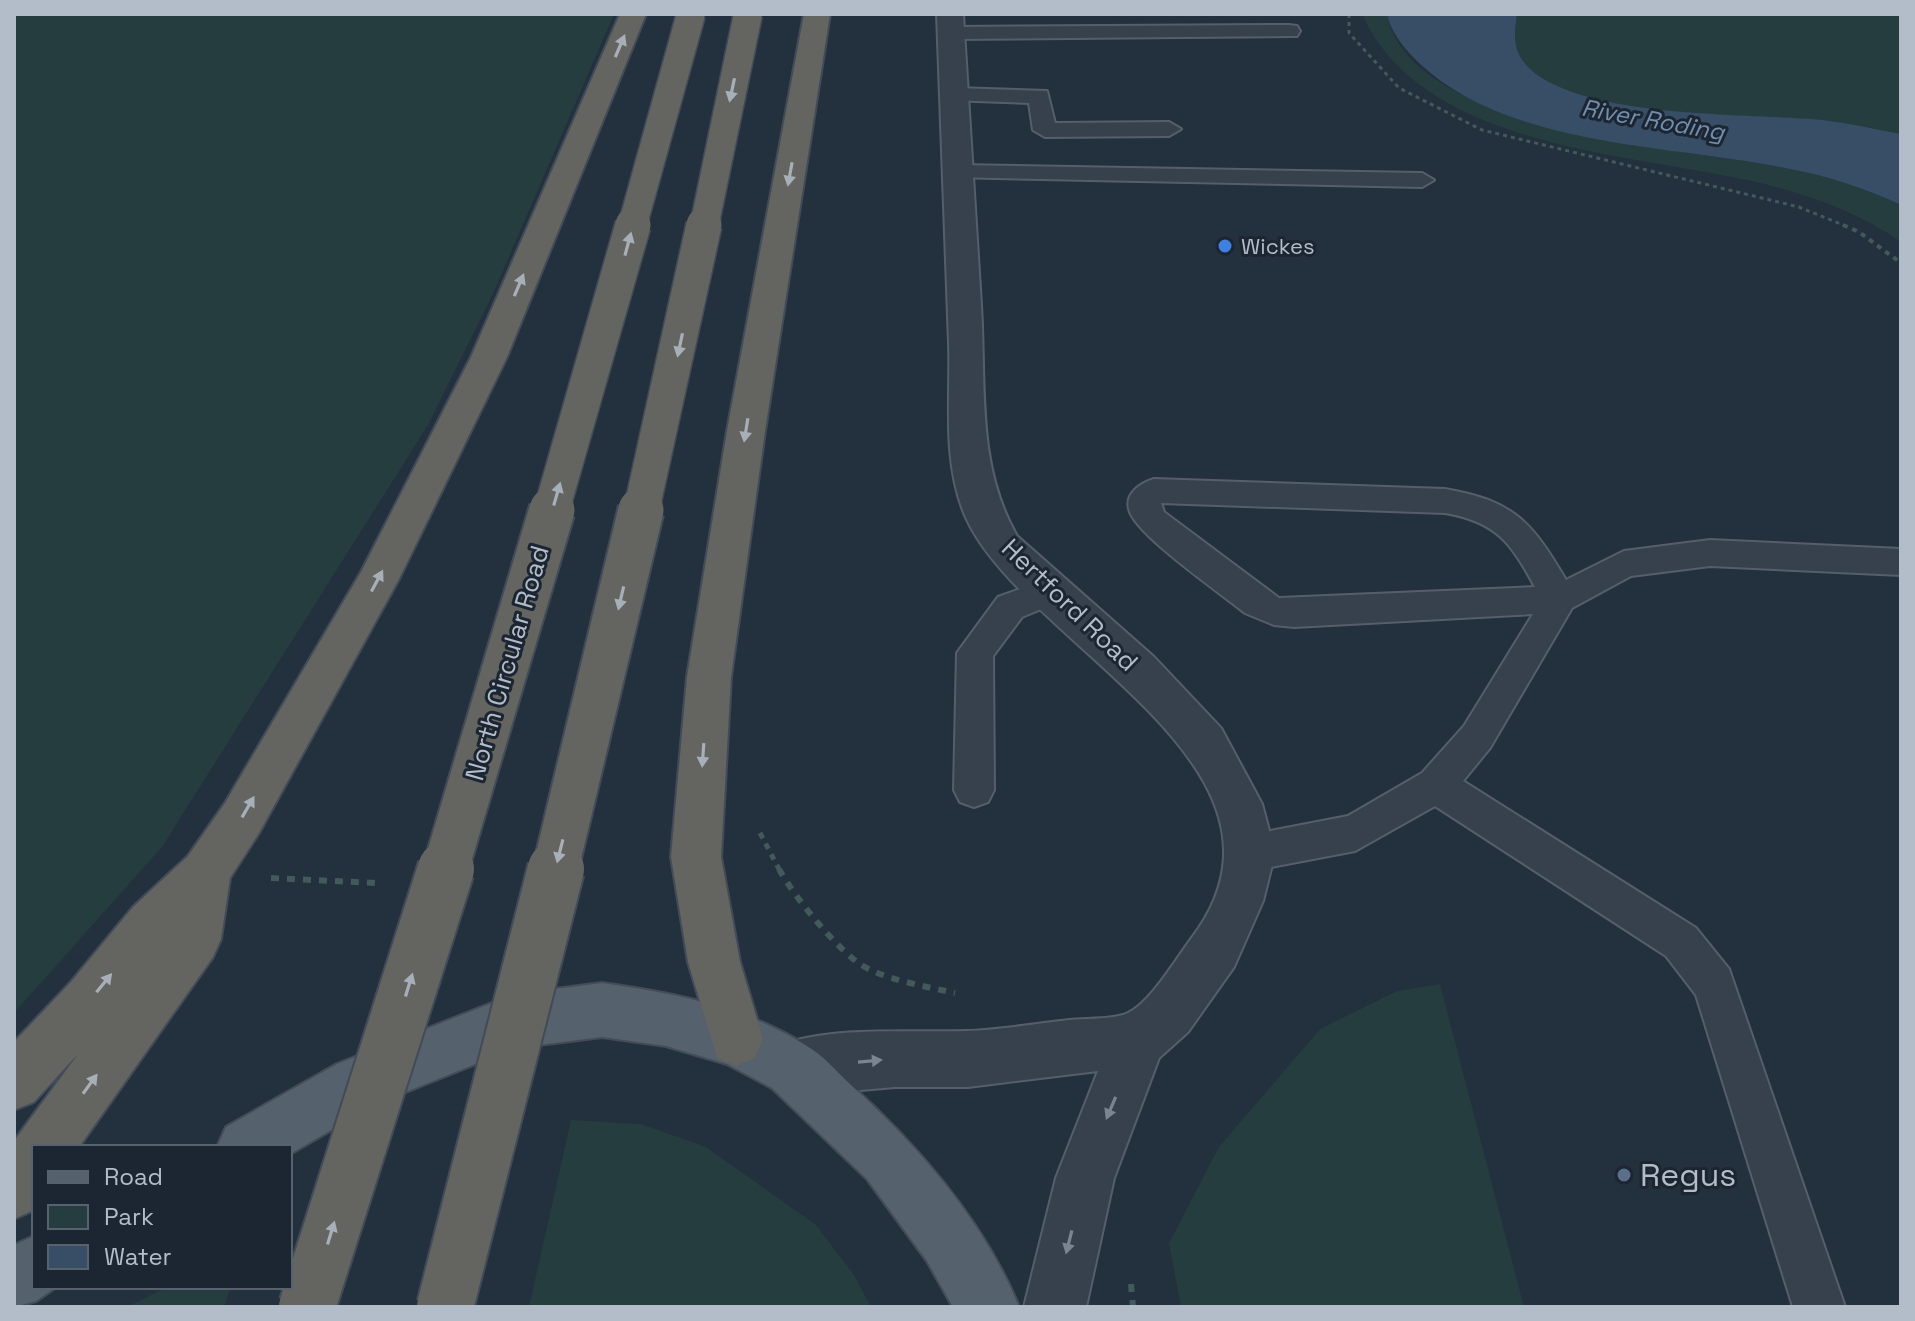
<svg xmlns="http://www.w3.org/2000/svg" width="1915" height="1321" font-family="'Space Grotesk',sans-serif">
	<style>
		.green { fill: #253d3e }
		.water { fill: #384e67 }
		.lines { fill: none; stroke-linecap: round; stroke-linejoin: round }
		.service-casing { stroke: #555f6b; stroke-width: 4 }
		.minor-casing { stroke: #555f6b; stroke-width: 4 }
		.primary-casing { stroke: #434d59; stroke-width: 4 }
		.trunk-casing { stroke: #424c58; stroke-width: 4 }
		.path-far3 { stroke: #435a5b; stroke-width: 3; stroke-dasharray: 4 4; stroke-linecap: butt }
		.path-far2 { stroke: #435a5b; stroke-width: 4; stroke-dasharray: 5 5; stroke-linecap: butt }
		.path-far1 { stroke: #435a5b; stroke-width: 5; stroke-dasharray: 6 6; stroke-linecap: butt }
		.path { stroke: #435a5b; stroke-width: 6; stroke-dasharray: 8 8; stroke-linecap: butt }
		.service { fill: #37414d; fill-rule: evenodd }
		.minor { fill: #37414d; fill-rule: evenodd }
		.primary { fill: #55616d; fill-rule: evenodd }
		.trunk { fill: #646460; fill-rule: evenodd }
		.trunk-bridge-far3-casing { stroke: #424c58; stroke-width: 31; stroke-linecap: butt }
		.trunk-bridge-far2-casing { stroke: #424c58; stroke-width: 38; stroke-linecap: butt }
		.trunk-bridge-far1-casing { stroke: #424c58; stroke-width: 49; stroke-linecap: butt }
		.trunk-bridge-casing { stroke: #424c58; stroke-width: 60; stroke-linecap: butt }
		.trunk-bridge-far3 { stroke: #646460; stroke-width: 28 }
		.trunk-bridge-far2 { stroke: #646460; stroke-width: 35 }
		.trunk-bridge-far1 { stroke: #646460; stroke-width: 45 }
		.trunk-bridge { stroke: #646460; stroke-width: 56 }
		.oneway { fill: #a7afb9 }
		.oneway2 { fill: #7b8591 }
		.shop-dot { fill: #3f7fe0; stroke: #1c2632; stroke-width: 3 }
		.service-dot { fill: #5c6f8a; stroke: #1c2632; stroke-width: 3 }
		.labels { text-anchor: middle; stroke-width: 6; stroke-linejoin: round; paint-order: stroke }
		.far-poi-label { font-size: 22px; fill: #b3bcc9; stroke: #1c2632; text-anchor: start }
		.far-water-label { font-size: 24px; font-style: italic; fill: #728eac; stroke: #1c2632 }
		.street-label { font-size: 26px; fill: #b3bcc9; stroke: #1c2632 }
		.near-poi-label { font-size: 32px; fill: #b3bcc9; stroke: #1c2632; text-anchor: start }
	</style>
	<rect width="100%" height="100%" fill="#23303d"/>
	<!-- green -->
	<g class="green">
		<path d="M14 14H614L493 294 428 425 162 847 14 1013Z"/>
		<path d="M1362 14H1387C1410 133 1690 149 1785 168 1824 175 1865 188 1901 205V242C1854 209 1794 189 1737 178 1616 153 1419 143 1362 14Z"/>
		<path d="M1517 14H1901V134C1875 129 1849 123 1823 120 1752 114 1566 120 1523 61 1512 45 1515 32 1517 14Z"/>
		<path d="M1440 984 1524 1307H1181L1169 1243 1219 1147 1320 1029 1397 991Z"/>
		<path d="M571 1120 641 1124 706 1147 816 1225 854 1275 871 1307H529Z"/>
		<path d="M167 1287H231L224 1307H127Z"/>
	</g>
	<!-- water -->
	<path class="water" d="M1387 14H1517C1515 32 1512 45 1523 61 1567 120 1752 113 1823 120 1849 123 1875 129 1901 134V205C1865 188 1824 175 1785 168 1668 144 1506 148 1416 60 1404 48 1390 31 1387 14Z"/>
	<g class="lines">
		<defs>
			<g id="service">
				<path d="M1289 25 1297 26 1300 31 1297 36 950 39 939 33 950 27Z"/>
				<path d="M955 88 1047 91 1055 123 1169 122 1181 129 1169 136 1045 137 1033 130 1029 103 947 100 944 95Z"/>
				<path d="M958 165 1422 173 1434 180 1422 187 949 177 946 172Z"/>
				<path d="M1154 479 1445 489C1514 501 1531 521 1566 580L1624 551 1710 540 1901 549V575L1710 566 1631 576 1572 608 1490 748 1463 781 1696 928 1729 969 1845 1307H1793L1696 995 1666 956 1435 806 1355 851 1250 871 1236 866 1230 853 1236 840 1250 835 1348 816 1422 773 1464 726 1533 614 1294 627 1274 625 1245 613C1222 594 1134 534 1129 509 1125 493 1141 483 1154 479ZM1161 503 1445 513C1497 522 1511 543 1535 587L1279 598 1164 512Z"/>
				<path d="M1051 578 1063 582 1068 591 1063 600 1022 617 993 656 994 790 988 802 974 807 960 802 954 790 957 653 998 597Z"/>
			</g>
			<path id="minor" d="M937 14H963C969 111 975 208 981 305 986 385 976 465 1017 536L1154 657 1221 728 1262 804 1275 853 1263 901 1234 967 1188 1032 1159 1058 1114 1178 1086 1307H1024L1056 1178 1098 1071 968 1087H895L792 1096 772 1088 764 1068 772 1048C828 1025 905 1033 965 1031 999 1030 1034 1024 1069 1020 1086 1018 1113 1020 1128 1013 1150 1003 1176 959 1191 939 1324 765 1016 642 964 513 942 458 951 400 949 343 945 233 941 124 937 14Z"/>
			<g id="primary">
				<path d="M602 983C674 993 748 1007 810 1048 825 1057 838 1073 851 1085 919 1147 984 1221 1019 1307H953L927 1261 867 1179 772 1088 727 1064 666 1046 602 1037 515 1048 376 1104 290 1154V1147H217L226 1127 337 1064 515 994Z"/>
				<path d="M34 1236V1287H56L36 1301 14 1307V1245Z"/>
			</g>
			<g id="trunk">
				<path d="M620 14H646L507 357 399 579 259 833 230 878 221 939 213 957 79 1147H34V1210L14 1219V1141L78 1054 34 1102 14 1110V1042L70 983 133 907 188 856 225 803 361 572 471 357Z"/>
				<path d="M804 14H830L765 431 731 677 721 857 740 962 763 1039 755 1058 736 1066 717 1058 688 962 671 857 687 677 727 431Z"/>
			</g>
		</defs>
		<!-- service casing -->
		<use href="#service" class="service-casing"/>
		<!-- minor casing -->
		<use href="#minor" class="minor-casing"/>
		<!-- primary casing -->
		<use href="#primary" class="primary-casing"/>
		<!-- trunk casing -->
		<use href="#trunk" class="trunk-casing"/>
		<!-- path-far3 -->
		<path class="path-far3" d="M1349 14V33L1399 88 1482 130 1799 207 1848 227"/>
		<!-- path-far2 -->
		<path class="path-far2" d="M1843 225 1859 232 1901 263"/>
		<!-- path-far1 -->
		<path class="path-far1" d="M760 833 780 871"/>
		<!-- path -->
		<g class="path">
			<path d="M779 869C793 895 835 947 860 964 882 979 928 987 955 993"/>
			<path d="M271 878 377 883"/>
			<path d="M1131 1284 1133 1307"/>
		</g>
		<!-- service -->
		<use href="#service" class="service"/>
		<!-- minor -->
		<use href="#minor" class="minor"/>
		<!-- primary -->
		<use href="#primary" class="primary"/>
		<!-- trunk -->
		<use href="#trunk" class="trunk"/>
		<defs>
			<g id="trunk-bridge-far3">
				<path d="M632 227 691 14"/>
				<path d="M704 227 748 14"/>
			</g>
			<g id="trunk-bridge-far2">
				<path d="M551 512 633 225"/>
				<path d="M641 512 704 225"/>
			</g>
			<g id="trunk-bridge-far1">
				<path d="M445 871 552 510"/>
				<path d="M555 871 641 510"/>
			</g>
			<g id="trunk-bridge">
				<path d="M307 1307 446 869"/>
				<path d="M445 1307 556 869"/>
			</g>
		</defs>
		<!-- trunk-bridge-far3 casing -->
		<use href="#trunk-bridge-far3" class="trunk-bridge-far3-casing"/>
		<!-- trunk-bridge-far2 casing -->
		<use href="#trunk-bridge-far2" class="trunk-bridge-far2-casing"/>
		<!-- trunk-bridge-far1 casing -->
		<use href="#trunk-bridge-far1" class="trunk-bridge-far1-casing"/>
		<!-- trunk-bridge casing -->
		<use href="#trunk-bridge" class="trunk-bridge-casing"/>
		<!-- trunk-bridge-far3 -->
		<use href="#trunk-bridge-far3" class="trunk-bridge-far3"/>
		<!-- trunk-bridge-far2 -->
		<use href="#trunk-bridge-far2" class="trunk-bridge-far2"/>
		<!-- trunk-bridge-far1 -->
		<use href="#trunk-bridge-far1" class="trunk-bridge-far1"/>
		<!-- trunk-bridge -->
		<use href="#trunk-bridge" class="trunk-bridge"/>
	</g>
	<!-- one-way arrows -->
	<defs><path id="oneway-solid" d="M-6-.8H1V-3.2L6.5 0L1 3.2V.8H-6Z" transform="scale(2)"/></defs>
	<g class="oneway">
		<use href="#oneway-solid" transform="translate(620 46) rotate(-67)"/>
		<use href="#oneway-solid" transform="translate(732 90) rotate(102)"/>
		<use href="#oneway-solid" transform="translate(790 174) rotate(100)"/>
		<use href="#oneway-solid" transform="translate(628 244) rotate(-75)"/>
		<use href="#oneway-solid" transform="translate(519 285) rotate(-67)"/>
		<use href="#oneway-solid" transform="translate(680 345) rotate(102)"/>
		<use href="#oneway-solid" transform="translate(746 430) rotate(99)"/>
		<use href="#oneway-solid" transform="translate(557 494) rotate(-74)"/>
		<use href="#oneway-solid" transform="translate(377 581) rotate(-62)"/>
		<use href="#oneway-solid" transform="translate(621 598) rotate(103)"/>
		<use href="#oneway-solid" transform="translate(703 755) rotate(94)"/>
		<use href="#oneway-solid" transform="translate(248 807) rotate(-60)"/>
		<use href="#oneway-solid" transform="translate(560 851) rotate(104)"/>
		<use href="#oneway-solid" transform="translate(104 983) rotate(-51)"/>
		<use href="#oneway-solid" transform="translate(409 985) rotate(-73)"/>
		<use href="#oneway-solid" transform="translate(90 1084) rotate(-54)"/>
		<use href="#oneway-solid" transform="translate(331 1233) rotate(-73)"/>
	</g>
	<g class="oneway2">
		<use href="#oneway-solid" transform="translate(870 1061) rotate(-5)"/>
		<use href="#oneway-solid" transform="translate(1111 1108) rotate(113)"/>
		<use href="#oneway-solid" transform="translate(1069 1242) rotate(104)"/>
	</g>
	<!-- markers -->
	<circle class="shop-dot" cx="1225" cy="246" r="8"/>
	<circle class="service-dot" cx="1624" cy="1175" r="8"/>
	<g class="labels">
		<!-- far-poi labels -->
		<g class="far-poi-label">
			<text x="1241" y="254">Wickes</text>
		</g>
		<!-- far-water labels -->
		<g class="far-water-label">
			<text transform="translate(1653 120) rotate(10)" y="8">River Roding</text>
		</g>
		<!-- street labels -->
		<g class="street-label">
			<text transform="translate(1070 605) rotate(44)" y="9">Hertford Road</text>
			<text transform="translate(507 663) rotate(-74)" y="9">North Circular Road</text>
		</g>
		<!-- near-poi labels -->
		<g class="near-poi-label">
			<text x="1640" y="1186">Regus</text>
		</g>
	</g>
	<!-- border -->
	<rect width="1915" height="1321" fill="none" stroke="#b3bcc9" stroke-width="32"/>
	<!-- legend -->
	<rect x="32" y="1145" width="260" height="144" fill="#1c2632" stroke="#58626e" stroke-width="2"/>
	<rect x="48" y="1171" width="40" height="12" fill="#55616d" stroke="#58626e" stroke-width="2"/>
	<text x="104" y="1185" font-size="24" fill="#b3bcc9">Road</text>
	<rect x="48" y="1205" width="40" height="24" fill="#253d3e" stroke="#58626e" stroke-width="2"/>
	<text x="104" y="1225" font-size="24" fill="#b3bcc9">Park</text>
	<rect x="48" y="1245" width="40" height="24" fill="#384e67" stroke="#58626e" stroke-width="2"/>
	<text x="104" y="1265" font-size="24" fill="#b3bcc9">Water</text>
</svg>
